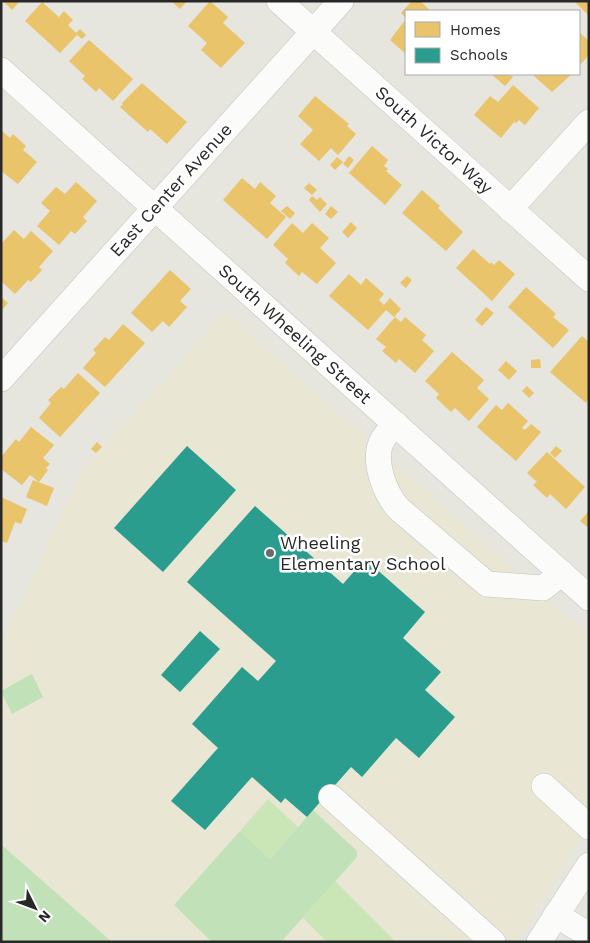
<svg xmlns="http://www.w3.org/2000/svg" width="590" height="943" font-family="'Work Sans',sans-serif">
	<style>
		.education { fill: #e9e6d4 }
		.green { fill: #c1e1b8 }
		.pitch { fill: #cae5b6 }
		.homes { fill: #e9c46a }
		.schools { fill: #2a9d8f }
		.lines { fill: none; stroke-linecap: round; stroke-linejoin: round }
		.minor-casing { stroke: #c4c4c3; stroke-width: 26 }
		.minor { stroke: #fbfbfa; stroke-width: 25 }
		.poi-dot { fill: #6a6a68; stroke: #fff; stroke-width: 2 }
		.labels { text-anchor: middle; stroke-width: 5; stroke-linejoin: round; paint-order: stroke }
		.street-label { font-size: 18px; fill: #282828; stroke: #fff }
		.poi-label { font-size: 18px; fill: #282828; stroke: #fff; text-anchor: start }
	</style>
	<rect width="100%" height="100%" fill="#e6e5de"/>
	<!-- education -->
	<path class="education" d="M225 312 589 636V826L516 942H112L1 845V643L83 470Z"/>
	<!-- green -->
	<g class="green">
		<path d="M32 674 43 697 12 714 1 691Z"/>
		<path d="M313 810 357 851V857L281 942H212L174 905 240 831 270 859Z"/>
		<path d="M1 845 4 847 112 942H1Z"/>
	</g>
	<!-- pitch -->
	<g class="pitch">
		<path d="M268 799 298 827 270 859 240 831Z"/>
		<path d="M335 881 396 942H327L303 918Z"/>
	</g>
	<!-- homes -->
	<g class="homes">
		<path d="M3 1H20L12 10Z"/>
		<path d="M171 1H187L180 9Z"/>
		<path d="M210 1 228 17 223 23 245 43 221 68 201 50 207 43 188 26Z"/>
		<path d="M412 1H420L431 11H406V18L401 13Z"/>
		<path d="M576 1H589V16L575 2Z"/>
		<path d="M42 2 59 17 64 11 73 20 68 25 76 33 80 29 86 35 82 39 77 35 60 53 25 21Z"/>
		<path d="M406 19V54L390 40Z"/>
		<path d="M579 32 589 41V55L579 66Z"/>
		<path d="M89 40 133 79 113 101 99 88 96 92 82 79 85 76 69 61Z"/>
		<path d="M491 74H509L513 77 505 86Z"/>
		<path d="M535 74H572L552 92 534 76Z"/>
		<path d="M142 83 187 122 167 144 150 129 148 132 120 107 123 104 122 103Z"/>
		<path d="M513 85 539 108 525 125 519 120 516 123 514 122 501 138 474 115 490 96 498 102Z"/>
		<path d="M315 96 349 124 347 126 356 134 338 155 331 148 319 161 300 144 313 130 298 116Z"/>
		<path d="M1 130 10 138 13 134 26 146 23 150 37 162 18 184 1 171Z"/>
		<path d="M372 146 388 160 384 166 388 169 386 171 402 185 385 205 349 173Z"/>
		<path d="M349 156 354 160 348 168 343 164Z"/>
		<path d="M337 157 343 162 335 170 330 165Z"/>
		<path d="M242 178 255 189 260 182 276 196 270 203 286 217 267 239 223 200Z"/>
		<path d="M76 182 97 201 83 217 87 221 75 234 71 231 59 245 37 226 50 211 41 203 56 187 65 194Z"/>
		<path d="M309 183 317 190 312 195 304 188Z"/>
		<path d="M422 190 440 206 438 208 463 232 446 251 402 213Z"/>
		<path d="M312 196 317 200 320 197 327 204 320 212 309 200Z"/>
		<path d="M287 206 295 213 290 219 281 211Z"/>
		<path d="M331 206 338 212 331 219 325 214Z"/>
		<path d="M351 222 357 228 348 238 342 232Z"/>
		<path d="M292 223 303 233 312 223 329 238 320 248 336 263 317 284 302 272 299 276 285 263 288 259 273 245Z"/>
		<path d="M14 230 24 239 31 231 53 251 39 267 42 270 31 282 28 280 15 294 1 281V244Z"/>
		<path d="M473 249 490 264 491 262 494 265 499 260 515 274 492 301 456 268Z"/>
		<path d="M170 270 191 289 180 301 187 307 169 327 163 321 152 332 131 313Z"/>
		<path d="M349 274 361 285 366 278 384 294 379 300 384 305 390 298 401 309 394 317 386 310 368 330 329 296Z"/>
		<path d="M407 276 412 280 406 288 400 283Z"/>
		<path d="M526 287 556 314 553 317 569 330 553 348 508 307Z"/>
		<path d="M1 297 8 303 1 311Z"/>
		<path d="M486 307 494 313 482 326 475 320Z"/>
		<path d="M395 317 401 322 405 317 426 335 422 340 434 351 415 373 399 359 396 363 382 351 386 347 376 339Z"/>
		<path d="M123 324 145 343 105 387 83 368 96 353 93 350 105 337 109 340Z"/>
		<path d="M582 336 589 342V400L586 403 550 372Z"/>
		<path d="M452 352 484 380 477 388 489 399 469 421 455 408 451 412 436 398 439 394 425 381Z"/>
		<path d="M540 359 541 368H531V360Z"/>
		<path d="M506 361 517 371 509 380 498 370Z"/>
		<path d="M78 373 100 393 60 437 39 418 51 403 48 400 61 387 64 389Z"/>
		<path d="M527 386 534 393 529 398 522 391Z"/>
		<path d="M508 403 528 421 522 428 525 430 531 424 541 432 516 461 477 427 496 405 502 410Z"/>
		<path d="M31 427 54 445 43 458 50 464 46 468 48 470 39 482 30 475 22 485 1 469V457L16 439 19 442Z"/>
		<path d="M97 442 102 447 96 453 91 449Z"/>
		<path d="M556 446 562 451 555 458 550 453Z"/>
		<path d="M547 452 585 487 566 509 550 494 547 498 533 485 537 482 527 473Z"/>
		<path d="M33 480 54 488 47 506 26 497Z"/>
		<path d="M1 497 27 509 21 524 15 522 7 543 1 541Z"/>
		<path d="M589 511V528L580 521Z"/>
	</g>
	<!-- schools -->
	<g class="schools">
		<path d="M187 446 236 490 163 572 114 528Z"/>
		<path d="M255 506 343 584 365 559 425 612 403 638 441 672 425 690 455 717 419 758 396 738 362 777 351 767 307 817 285 798 281 803 252 777 205 830 171 801 218 748 192 724 242 667 258 681 276 661 187 582Z"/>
		<path d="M200 631 220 649 180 692 161 675Z"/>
	</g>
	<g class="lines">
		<defs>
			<g id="minor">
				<path d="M279 1 589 279"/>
				<path d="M1 70 589 598"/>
				<path d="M510 209 589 122"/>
				<path d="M1 379 341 1"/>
				<path d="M396 424C391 429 386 434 383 439 371 459 385 494 399 509L487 584 543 588 562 573"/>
				<path d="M544 786 589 827"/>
				<path d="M331 797 493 942"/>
				<path d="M556 915 589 935"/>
				<path d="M539 942 589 865"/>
			</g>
		</defs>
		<!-- minor casing -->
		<use href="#minor" class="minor-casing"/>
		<!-- minor -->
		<use href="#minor" class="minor"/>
	</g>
	<!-- markers -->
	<circle class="poi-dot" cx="270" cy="553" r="5"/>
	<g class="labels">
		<!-- street labels -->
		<g class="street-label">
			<text transform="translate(434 140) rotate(42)" y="6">South Victor Way</text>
			<text transform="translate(171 190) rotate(-48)" y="6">East Center Avenue</text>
			<text transform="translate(295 334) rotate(42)" y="6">South Wheeling Street</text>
		</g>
		<!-- poi labels -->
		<g class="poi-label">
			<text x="280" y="549">Wheeling<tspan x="280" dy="21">Elementary School</tspan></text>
		</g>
	</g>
	<!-- border -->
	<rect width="590" height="943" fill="none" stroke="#282828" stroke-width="5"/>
	<!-- legend -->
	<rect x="405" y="10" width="175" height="65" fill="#ffffff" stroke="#a9a9a9"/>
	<rect x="415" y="22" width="25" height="15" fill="#e9c46a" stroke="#a9a9a9"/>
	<text x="450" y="35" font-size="15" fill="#282828">Homes</text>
	<rect x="415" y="48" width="25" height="15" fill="#2a9d8f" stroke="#a9a9a9"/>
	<text x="450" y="60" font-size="15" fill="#282828">Schools</text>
	<!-- north arrow -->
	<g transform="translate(35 908) rotate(132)" stroke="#ffffff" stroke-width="4" paint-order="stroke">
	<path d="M0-4L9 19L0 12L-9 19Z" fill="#282828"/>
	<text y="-8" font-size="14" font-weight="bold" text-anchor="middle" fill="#282828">N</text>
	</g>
</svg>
